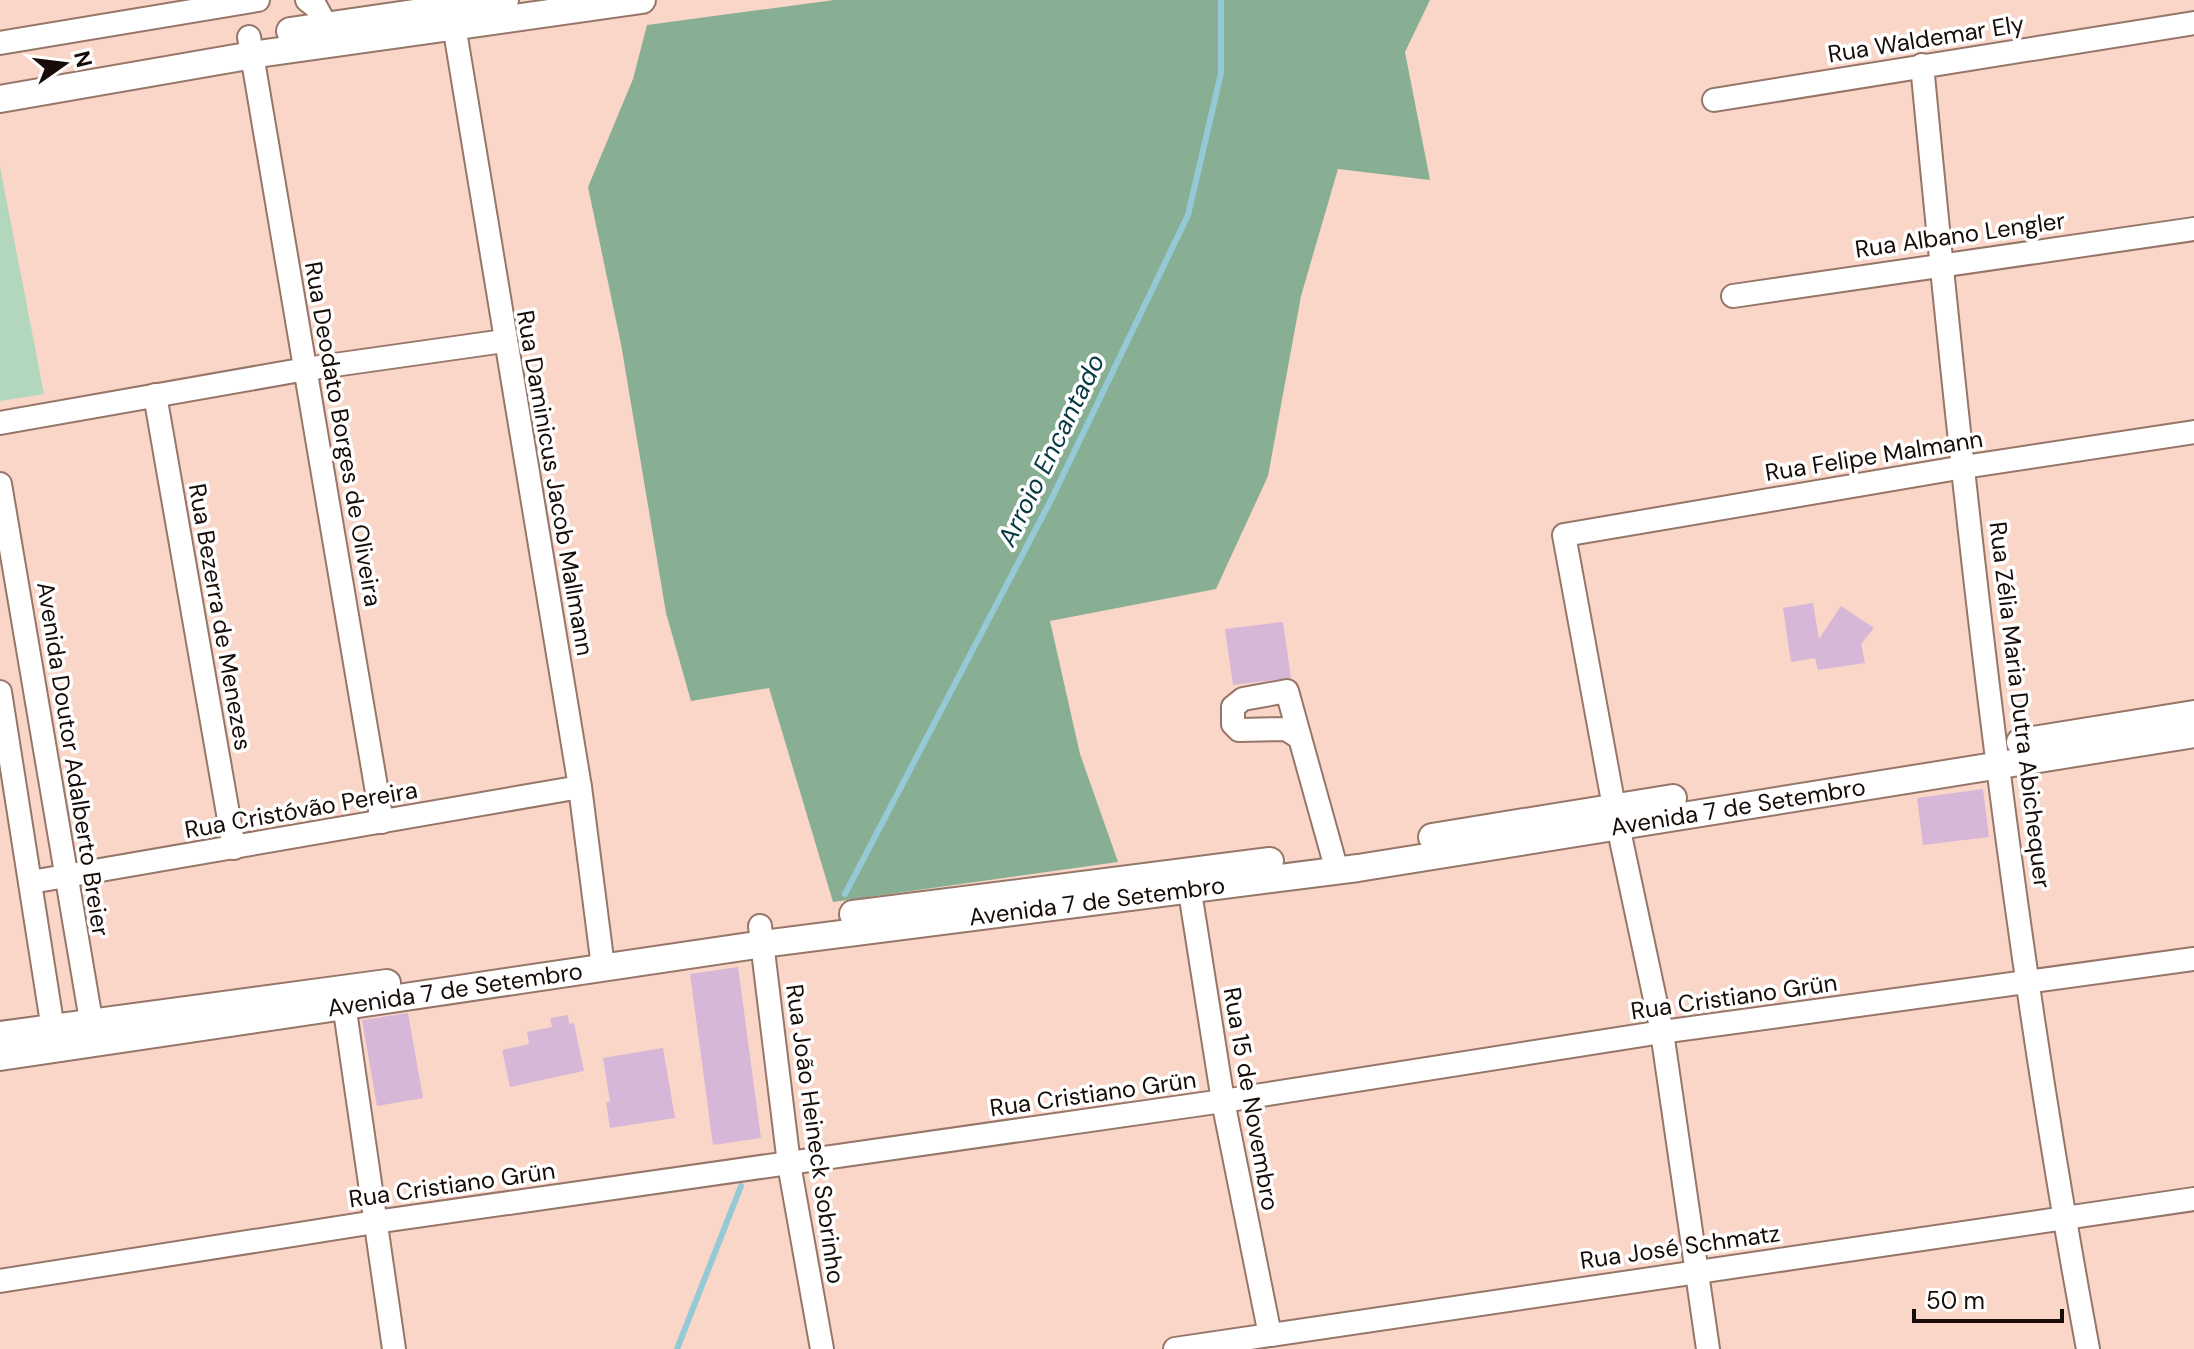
<svg xmlns="http://www.w3.org/2000/svg" width="2194" height="1349" font-family="'DM Sans',sans-serif">
	<style>
		.green { fill: #b2d7bd }
		.forest { fill: #88af94 }
		.lines { fill: none; stroke-linecap: round; stroke-linejoin: round }
		.stream { stroke: #95c9d6; stroke-width: 6 }
		.building { fill: #d7b7d7 }
		.minor-casing { stroke: #967669; stroke-width: 26 }
		.major-casing { stroke: #967669; stroke-width: 30 }
		.minor { stroke: #fff; stroke-width: 22 }
		.major { stroke: #fff; stroke-width: 26 }
		.labels { text-anchor: middle; stroke-width: 7; stroke-linejoin: round; paint-order: stroke }
		.street-label { font-size: 24px; fill: #170c07; stroke: #fff }
		.water-label { font-size: 26px; font-style: italic; fill: #073943; stroke: #fff }
	</style>
	<rect width="100%" height="100%" fill="#fad6c8"/>
	<!-- green -->
	<path class="green" d="M0 167 44 394 0 401Z"/>
	<!-- forest -->
	<path class="forest" d="M834 0H1430L1405 52 1430 180 1338 169 1301 296 1268 476 1216 589 1050 621 1080 754 1118 862 833 902 769 688 691 701 666 613 621 344 588 187 633 79 647 25Z"/>
	<g class="lines">
		<!-- stream -->
		<g class="stream">
			<path d="M845 894 1051 500 1188 215 1221 73V0"/>
			<path d="M677 1349 741 1186"/>
		</g>
	</g>
	<!-- building -->
	<g class="building">
		<path d="M1813 603 1819 639 1841 606 1874 628 1861 644 1865 663 1818 670 1815 658 1791 662 1783 608Z"/>
		<path d="M1283 622 1291 678 1233 685 1225 629Z"/>
		<path d="M1983 789 1989 837 1923 845 1917 798Z"/>
		<path d="M738 967 761 1138 713 1145 690 974Z"/>
		<path d="M408 1013 423 1098 377 1106 362 1020Z"/>
		<path d="M568 1015 569 1024 574 1023 584 1071 510 1087 502 1050 529 1044 527 1032 552 1027 550 1018Z"/>
		<path d="M663 1048 675 1118 610 1128 606 1102H610L603 1058Z"/>
	</g>
	<g class="lines">
		<defs>
			<g id="minor">
				<path d="M307 0 316 7 333 38"/>
				<path d="M452 13 580 787 603 967"/>
				<path d="M249 37 382 822"/>
				<path d="M0 43 258 0"/>
				<path d="M1922 65C1963 494 2009 925 2088 1349"/>
				<path d="M1714 100 2194 23"/>
				<path d="M1733 296 2194 229"/>
				<path d="M155 395 234 848"/>
				<path d="M0 423 306 369 504 341"/>
				<path d="M0 484 94 1038"/>
				<path d="M0 692 55 1042"/>
				<path d="M1300 738 1287 691 1243 699 1233 707V724L1239 730 1286 729 1300 738 1337 871"/>
				<path d="M1187 873 1223 1101 1270 1335"/>
				<path d="M31 882 580 787"/>
				<path d="M760 926 789 1164 822 1349"/>
				<path d="M342 990 394 1349"/>
				<path d="M0 1281 375 1222 1223 1101 1662 1032 2194 959"/>
				<path d="M1175 1349 2194 1199"/>
				<path d="M1708 1349 1662 1032 1614 807 1564 535 1964 467 2194 432"/>
			</g>
			<g id="major">
				<path d="M290 31 505 0"/>
				<path d="M0 99 265 53 642 0"/>
				<path d="M2020 742 2194 714"/>
				<path d="M1432 837 1673 798"/>
				<path d="M853 914 1270 861"/>
				<path d="M0 1035 387 983"/>
				<path id="s1" d="M0 1057 763 944 1358 868 2194 734"/>
			</g>
		</defs>
		<!-- minor casing -->
		<use href="#minor" class="minor-casing"/>
		<!-- major casing -->
		<use href="#major" class="major-casing"/>
		<!-- minor -->
		<use href="#minor" class="minor"/>
		<!-- major -->
		<use href="#major" class="major"/>
	</g>
	<g class="labels">
		<!-- street labels -->
		<g class="street-label">
			<text transform="translate(1926 39) rotate(-9)" y="8">Rua Waldemar Ely</text>
			<text transform="translate(1960 235) rotate(-8)" y="8">Rua Albano Lengler</text>
			<text transform="translate(343 434) rotate(80)" y="8">Rua Deodato Borges de Oliveira</text>
			<text transform="translate(1874 456) rotate(-9)" y="8">Rua Felipe Malmann</text>
			<text transform="translate(555 483) rotate(80)" y="8">Rua Daminicus Jacob Mallmann</text>
			<text transform="translate(220 617) rotate(80)" y="8">Rua Bezerra de Menezes</text>
			<text transform="translate(2020 705) rotate(83)" y="8">Rua Zélia Maria Dutra Abichequer</text>
			<text transform="translate(73 759) rotate(81)" y="8">Avenida Doutor Adalberto Breier</text>
			<text dy="8" stroke="none"><textPath href="#s1" startOffset="1756">Avenida 7 de Setembro</textPath></text>
			<text transform="translate(301 810) rotate(-10)" y="8">Rua Cristóvão Pereira</text>
			<text dy="8" stroke="none"><textPath href="#s1" startOffset="1108">Avenida 7 de Setembro</textPath></text>
			<text dy="8" stroke="none"><textPath href="#s1" startOffset="460">Avenida 7 de Setembro</textPath></text>
			<text transform="translate(1734 997) rotate(-8)" y="8">Rua Cristiano Grün</text>
			<text transform="translate(1093 1094) rotate(-8)" y="8">Rua Cristiano Grün</text>
			<text transform="translate(1251 1099) rotate(80)" y="8">Rua 15 de Novembro</text>
			<text transform="translate(815 1134) rotate(82)" y="8">Rua João Heineck Sobrinho</text>
			<text transform="translate(452 1185) rotate(-8)" y="8">Rua Cristiano Grün</text>
			<text transform="translate(1680 1247) rotate(-8)" y="8">Rua José Schmatz</text>
		</g>
		<!-- water labels -->
		<g class="water-label">
			<text transform="translate(1051 450) rotate(-64)" y="9">Arroio Encantado</text>
		</g>
	</g>
	<!-- north arrow -->
	<g transform="translate(64 64) rotate(76)" stroke="#ffffff" stroke-width="6" paint-order="stroke">
	<path d="M0-6L14 30L0 20L-14 30Z" fill="#170c07"/>
	<text y="-12" font-size="22" font-weight="bold" text-anchor="middle" fill="#170c07">N</text>
	</g>
	<!-- scale -->
	<path d="M1914 1309v12h148v-12" fill="none" stroke="#170c07" stroke-width="4"/>
	<text x="1926" y="1309" font-size="24" fill="#170c07" stroke="#ffffff" stroke-width="6" paint-order="stroke">50 m</text>
</svg>
